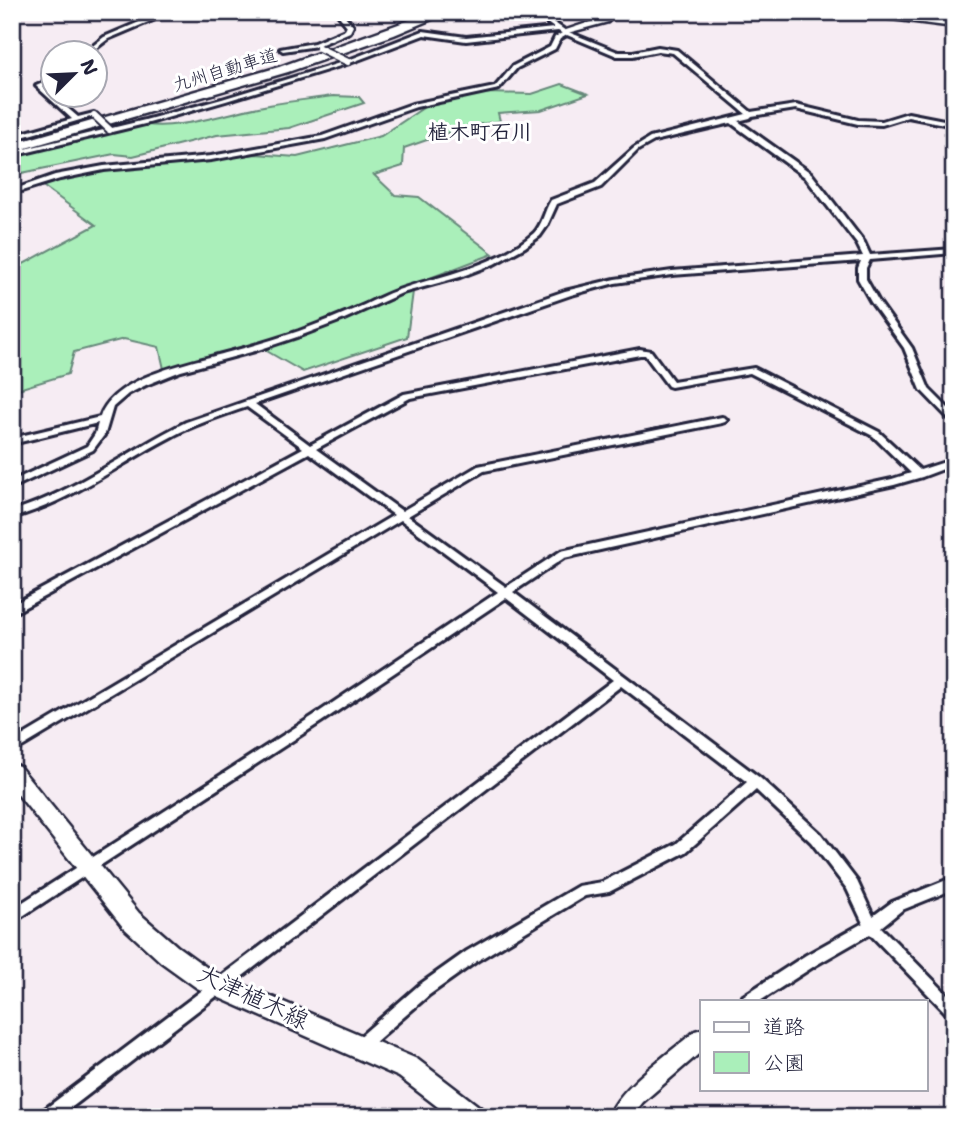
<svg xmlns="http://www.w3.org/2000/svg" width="966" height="1129" font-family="'Shantell Sans','Klee One',sans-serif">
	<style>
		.green { fill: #aaefba; stroke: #66887a; stroke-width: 2 }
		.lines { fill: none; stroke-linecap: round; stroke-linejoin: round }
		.river { fill: #8adbe1; fill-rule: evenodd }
		.minor-casing { stroke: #22223b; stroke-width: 6 }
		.tertiary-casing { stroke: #22223b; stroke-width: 5 }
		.primary-casing { stroke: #22223b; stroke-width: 5 }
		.motorway-casing { stroke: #22223b; stroke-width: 5 }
		.minor { fill: #fff; fill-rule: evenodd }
		.tertiary { fill: #fff; fill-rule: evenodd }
		.primary { fill: #fff; fill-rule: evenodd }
		.motorway { fill: #fff; fill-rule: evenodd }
		.minor-bridge-casing { stroke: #22223b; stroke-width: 10; stroke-linecap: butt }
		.minor-bridge { stroke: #fff; stroke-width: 6 }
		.labels { text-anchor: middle; stroke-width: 6; stroke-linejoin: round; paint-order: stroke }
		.far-street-label { font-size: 18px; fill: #22223b; stroke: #fff }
		.far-quarter-label { font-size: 21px; font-weight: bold; fill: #22223b; stroke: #fff }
		.near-street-label { font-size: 24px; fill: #22223b; stroke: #fff }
	</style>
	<rect width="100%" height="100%" fill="#f6ecf3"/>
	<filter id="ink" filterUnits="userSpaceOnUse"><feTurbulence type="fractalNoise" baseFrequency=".0143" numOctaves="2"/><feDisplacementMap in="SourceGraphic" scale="14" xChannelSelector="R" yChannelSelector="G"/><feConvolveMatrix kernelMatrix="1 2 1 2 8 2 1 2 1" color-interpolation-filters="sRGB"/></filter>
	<g filter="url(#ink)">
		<!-- green -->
		<g class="green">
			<path d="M562 84 588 94 541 110 498 113 500 121 464 127 404 148 403 166 374 175 395 195 419 197 493 254 414 284 407 337 303 372 258 346 164 369 159 347 124 339 74 352 68 374 12 391V270L96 225 40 184 101 170 201 162 255 154 297 157 381 136 426 106 484 93 532 94Z"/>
			<path d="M333 96 359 97 364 103 289 128 217 135 133 156 114 154 12 175V152L137 122C167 135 236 110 269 105 290 101 312 99 333 96Z"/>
		</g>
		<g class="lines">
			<!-- river -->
			<path class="river" d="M890 12 954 19V25L870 16 865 13Z"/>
			<defs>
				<g id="minor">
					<path d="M163 12H172L108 39 91 52H85L104 37Z"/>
					<path d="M336 12H342L353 26 350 32 317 46 283 51 280 49 314 43 345 30 347 26Z"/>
					<path d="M532 12H539L566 31 618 52H633L658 47 677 50 751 112 796 105 858 120 882 121 908 113 954 122V126L908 117 882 125 858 124 796 109 752 116 750 118 738 121 811 173 864 242 870 255 954 249V253L870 260 866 268V279L879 302 912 348 929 389 954 414V422L951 421 921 390 904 348 871 302 858 279V268L861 261 672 275 615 283 571 295 255 404 310 445 404 394 640 349 651 351 673 381 754 368 879 432 920 470 954 459V465L922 477 894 485 564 558 513 592 760 778 821 834 857 881 873 916 892 902 954 877V889L902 910 881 927 954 1001V1018L949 1016 870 934 816 965 760 1001H741L743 996 806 955 863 923 847 889 811 842 756 790 686 852 609 892 585 896 477 961 429 995 366 1050 361 1052 356 1050 354 1045 356 1040 419 985 467 951 578 886 602 882 676 844 747 782 621 686 59 1117H38L41 1112 613 680 506 598 321 722 12 923V909L313 716 498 592 401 520 12 753V742L394 515 309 453 12 614V605L303 448 247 407C221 416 195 424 171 437 115 466 75 500 12 518V511C75 492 127 451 186 422L565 291 615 279 672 271 863 256 857 244 805 177 731 123 654 141 638 150 601 187 557 204 547 226 540 236 525 247 494 264 460 277 402 293 342 320 297 337 255 351 181 371 146 385 128 394 113 407 105 434 93 450 12 488V481L87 446 95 434 98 423 12 444V438L100 417C114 375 195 362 233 351 256 345 278 338 299 331 321 323 343 314 364 305 375 300 386 294 398 290 444 274 496 267 534 233 543 224 544 211 551 200L595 183 634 148 650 138 746 114 673 53 658 51 633 56H617L567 35 560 39 555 49 517 68 499 89 416 107 325 139 211 160 104 170 60 179 12 194V190L55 175 104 166 211 156 322 136 412 104 495 87 513 66 550 47 555 37 562 33 558 31 466 41 424 35 350 63 226 101 149 123 12 156V152L145 120 222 99 346 61 423 31 466 37 554 28ZM640 355H645L668 386 671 387 750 373 873 436 911 473 892 479 561 551 506 587 408 516 484 471 722 423 725 422 727 420 725 418 722 417 478 466 402 511 316 449 410 398Z"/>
					<path d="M52 79V83L43 87 78 117 94 113 97 115 12 140V136L72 119 36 86Z"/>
				</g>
				<g id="tertiary">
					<path d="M608 12H616L608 22 564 34 560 32 602 18Z"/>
					<path d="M836 12H862L954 23V27Z"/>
					<path d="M702 1029V1051L643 1102 631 1117H608C621 1085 669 1054 695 1031Z"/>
				</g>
				<path id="primary" d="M12 764 19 766 139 913 177 946 213 972 417 1059 481 1108 485 1117H451L399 1077 197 988 161 962 123 927 12 787Z"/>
				<path id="motorway" d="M432 12H449L394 35 288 72 12 152V144L279 67Z"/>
			</defs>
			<!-- minor casing -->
			<use href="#minor" class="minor-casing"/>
			<!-- tertiary casing -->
			<use href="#tertiary" class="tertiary-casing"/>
			<!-- primary casing -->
			<use href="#primary" class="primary-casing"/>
			<!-- motorway casing -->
			<use href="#motorway" class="motorway-casing"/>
			<!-- minor -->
			<use href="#minor" class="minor"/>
			<!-- tertiary -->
			<use href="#tertiary" class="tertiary"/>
			<!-- primary -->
			<use href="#primary" class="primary"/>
			<!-- motorway -->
			<use href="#motorway" class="motorway"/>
			<defs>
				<g id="minor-bridge">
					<path d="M319 48 348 62"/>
					<path d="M94 115 110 130"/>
				</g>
			</defs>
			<!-- minor-bridge casing -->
			<use href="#minor-bridge" class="minor-bridge-casing"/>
			<!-- minor-bridge -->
			<use href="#minor-bridge" class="minor-bridge"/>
		</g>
	</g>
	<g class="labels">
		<!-- far-street labels -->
		<g class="far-street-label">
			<text transform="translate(225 70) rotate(-17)" y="6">九州自動車道</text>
		</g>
		<!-- far-quarter labels -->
		<g class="far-quarter-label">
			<text x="480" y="139">植木町石川</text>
		</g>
		<!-- near-street labels -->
		<g class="near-street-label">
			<text transform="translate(253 997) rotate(25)" y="8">大津植木線</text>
		</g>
	</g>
	<!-- margin -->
	<rect width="966" height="1129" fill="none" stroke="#fff" stroke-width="42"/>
	<rect x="21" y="21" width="924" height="1087" fill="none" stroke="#22223b" stroke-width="2.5" filter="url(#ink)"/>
	<!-- legend -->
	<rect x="700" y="1000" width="228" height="91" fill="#ffffff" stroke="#a7a7b1" stroke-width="2"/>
	<rect x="714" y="1022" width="35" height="10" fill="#ffffff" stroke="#a7a7b1" stroke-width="2"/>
	<text x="763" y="1034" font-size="21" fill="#22223b">道路</text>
	<rect x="714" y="1052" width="35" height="21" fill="#aaefba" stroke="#a7a7b1" stroke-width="2"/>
	<text x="763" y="1070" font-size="21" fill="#22223b">公園</text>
	<!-- north arrow -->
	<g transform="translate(74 74) rotate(66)"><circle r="33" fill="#ffffff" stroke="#a7a7b1" stroke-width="2"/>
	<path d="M0-5L12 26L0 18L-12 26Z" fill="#22223b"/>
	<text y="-10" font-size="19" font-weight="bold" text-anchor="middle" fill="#22223b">N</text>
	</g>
</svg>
